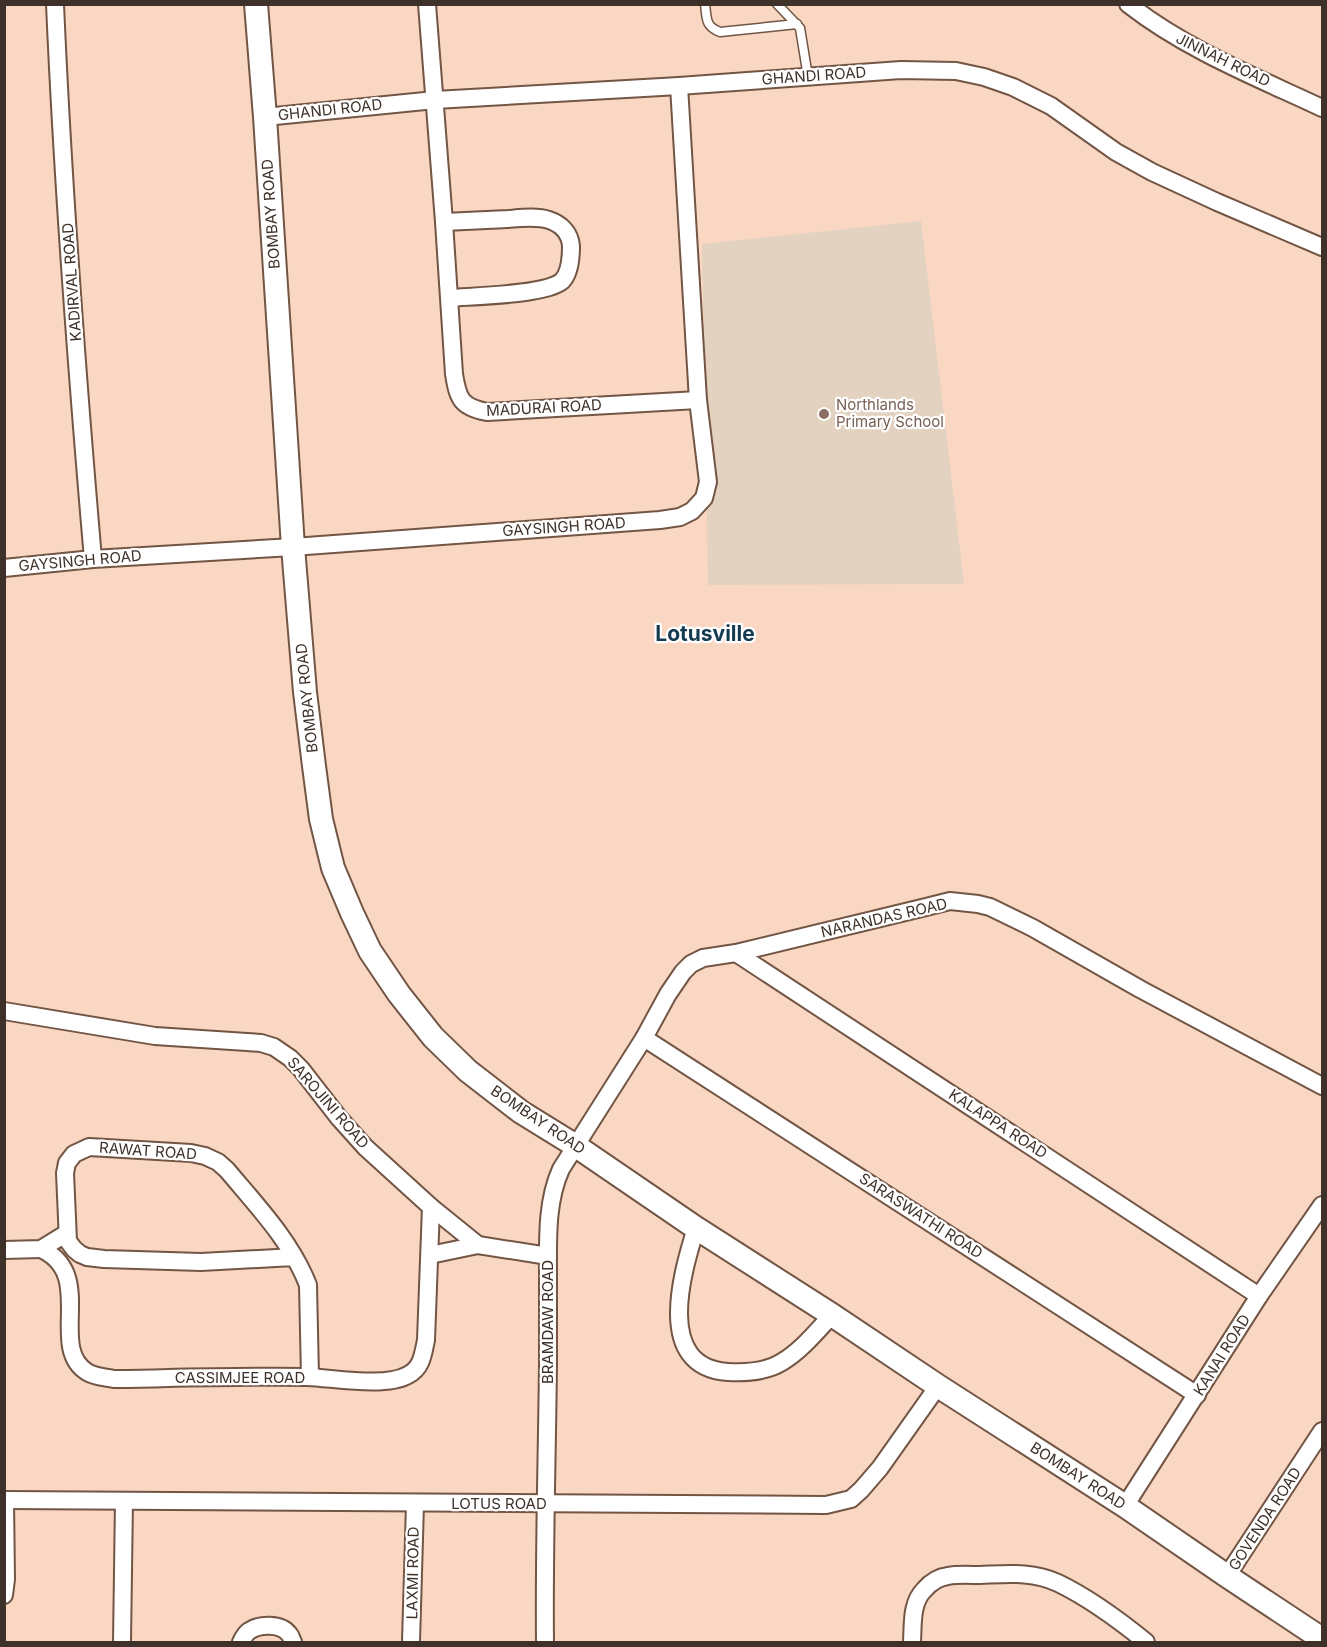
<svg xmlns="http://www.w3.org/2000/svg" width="1327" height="1647" font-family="Inter,sans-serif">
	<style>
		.education { fill: #e4d2c1 }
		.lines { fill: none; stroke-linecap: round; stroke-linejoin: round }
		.lane-casing { stroke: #725544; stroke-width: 11 }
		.street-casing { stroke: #725544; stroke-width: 20 }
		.secondary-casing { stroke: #725544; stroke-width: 26 }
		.lane { stroke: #fff; stroke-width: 8 }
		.street { stroke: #fff; stroke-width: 16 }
		.secondary { stroke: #fff; stroke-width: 22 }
		.education-dot { fill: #8d6e63; stroke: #fff; stroke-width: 2 }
		.labels { text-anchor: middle; stroke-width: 4.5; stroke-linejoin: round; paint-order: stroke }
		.street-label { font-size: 15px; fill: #3e3129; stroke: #fff }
		.education-label { font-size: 15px; fill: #785e54; stroke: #fff; text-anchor: start }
		.district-label { font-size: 21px; font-weight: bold; fill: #143a52; stroke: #fff }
	</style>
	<rect width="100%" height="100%" fill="#f9d7c3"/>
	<!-- education -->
	<path class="education" d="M921 221 964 584 708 585 702 244Z"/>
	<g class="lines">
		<defs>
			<g id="lane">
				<path d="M705 4C707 19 705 26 720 32L797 24"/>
				<path d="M777 4 800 28 808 77"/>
			</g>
			<g id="street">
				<path d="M55 4C63 189 77 374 93 559"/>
				<path d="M427 4 444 222 454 374C458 399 461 407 487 412L698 400"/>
				<path d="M1128 4C1187 50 1256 77 1322 108"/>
				<path d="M265 117 435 100 679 86 901 70 956 71 984 77 1013 87 1051 106 1116 152 1152 172 1217 202 1322 247"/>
				<path d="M444 222C465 221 487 220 508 219 521 218 537 216 549 220 561 224 570 233 571 246 571 257 570 273 562 281 546 295 473 296 450 298"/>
				<path d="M4 568 93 559 293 547 660 520 680 517 692 511 704 498 708 482 698 400 679 86"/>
				<path d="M736 953 1259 1296"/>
				<path d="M4 1011 155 1036 247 1042 261 1043 274 1047 290 1058 301 1069 339 1118 365 1147 431 1207 478 1245 548 1256"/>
				<path d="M644 1038 1197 1395"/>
				<path d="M696 1228C682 1273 654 1367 728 1372 746 1373 766 1372 782 1362 801 1351 817 1331 832 1315"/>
				<path d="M41 1249C97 1274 47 1347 87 1372 95 1377 105 1377 114 1379 178 1378 243 1376 307 1377 334 1378 385 1388 408 1375 422 1368 423 1354 426 1340L431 1207"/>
				<path d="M4 1250 41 1249 67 1233"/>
				<path d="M430 1255 478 1245"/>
				<path d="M294 1257 201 1262 104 1259 87 1257 80 1254 74 1249 68 1241 65 1173 67 1163 74 1154 89 1147 191 1153 205 1156 218 1162 227 1170C257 1206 291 1241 308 1285L310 1377"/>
				<path d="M4 1500 826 1505 851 1499 861 1490 880 1468 938 1386"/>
				<path d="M1125 1506 1259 1296 1322 1205"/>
				<path d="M1227 1576 1322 1431"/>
				<path d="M4 1595 6 1579 5 1500"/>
				<path d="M122 1642 124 1501"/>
				<path d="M241 1642C243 1638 245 1634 249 1631 259 1624 281 1623 289 1634 291 1636 292 1640 293 1642"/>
				<path d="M411 1642 415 1504"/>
				<path d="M545 1642C544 1550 547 1457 548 1364 548 1335 548 1306 548 1277 548 1241 546 1202 561 1169L644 1038 668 994 683 972 691 964 703 958 736 953 926 907 950 901 978 904 990 907 1033 928 1140 989 1322 1086"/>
				<path d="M912 1642C913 1625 911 1603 924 1590 930 1583 939 1577 948 1576 958 1574 970 1575 980 1575 1007 1574 1033 1571 1058 1583 1089 1598 1119 1620 1146 1642"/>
			</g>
			<path id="secondary" d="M256 4 265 117 293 547 305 692 314 766 321 819 333 868 352 913 370 951 399 994 433 1037 468 1071 521 1112 576 1146 696 1228 832 1315 938 1386 1125 1506 1227 1576 1322 1639"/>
		</defs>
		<!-- lane casing -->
		<use href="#lane" class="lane-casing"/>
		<!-- street casing -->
		<use href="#street" class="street-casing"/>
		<!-- secondary casing -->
		<use href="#secondary" class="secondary-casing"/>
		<!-- lane -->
		<use href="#lane" class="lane"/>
		<!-- street -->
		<use href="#street" class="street"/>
		<!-- secondary -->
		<use href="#secondary" class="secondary"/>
	</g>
	<!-- markers -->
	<circle class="education-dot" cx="824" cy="414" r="6"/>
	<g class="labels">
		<!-- street labels -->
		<g class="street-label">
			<text transform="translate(1223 60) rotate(26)" y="5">JINNAH ROAD</text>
			<text transform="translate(814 76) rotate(-4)" y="5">GHANDI ROAD</text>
			<text transform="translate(330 110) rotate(-6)" y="5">GHANDI ROAD</text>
			<text transform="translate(271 214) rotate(-94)" y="5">BOMBAY ROAD</text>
			<text transform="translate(72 282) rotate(-94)" y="5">KADIRVAL ROAD</text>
			<text transform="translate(544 408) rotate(-3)" y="5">MADURAI ROAD</text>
			<text transform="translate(564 527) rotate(-4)" y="5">GAYSINGH ROAD</text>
			<text transform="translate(80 561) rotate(-5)" y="5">GAYSINGH ROAD</text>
			<text transform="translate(307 698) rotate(-96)" y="5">BOMBAY ROAD</text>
			<text transform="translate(884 918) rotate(-13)" y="5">NARANDAS ROAD</text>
			<text transform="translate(328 1103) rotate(49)" y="5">SAROJINI ROAD</text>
			<text transform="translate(538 1120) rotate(34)" y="5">BOMBAY ROAD</text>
			<text transform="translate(998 1124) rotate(33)" y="5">KALAPPA ROAD</text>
			<text transform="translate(148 1151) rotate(4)" y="5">RAWAT ROAD</text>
			<text transform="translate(921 1216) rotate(33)" y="5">SARASWATHI ROAD</text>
			<text transform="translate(548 1322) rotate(-90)" y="5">BRAMDAW ROAD</text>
			<text transform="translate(1222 1355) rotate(-58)" y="5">KANAI ROAD</text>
			<text x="240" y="1383">CASSIMJEE ROAD</text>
			<text transform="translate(1078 1476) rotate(33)" y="5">BOMBAY ROAD</text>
			<text x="499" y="1509">LOTUS ROAD</text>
			<text transform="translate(1265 1519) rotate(-57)" y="5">GOVENDA ROAD</text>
			<text transform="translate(413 1573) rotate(-89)" y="5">LAXMI ROAD</text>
		</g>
		<!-- education labels -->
		<g class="education-label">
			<text x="836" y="410">Northlands<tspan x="836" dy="17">Primary School</tspan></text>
		</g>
		<!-- district labels -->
		<g class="district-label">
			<text x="705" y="641">Lotusville</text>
		</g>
	</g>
	<!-- border -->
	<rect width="1327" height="1647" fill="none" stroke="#3e3129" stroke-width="12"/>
</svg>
